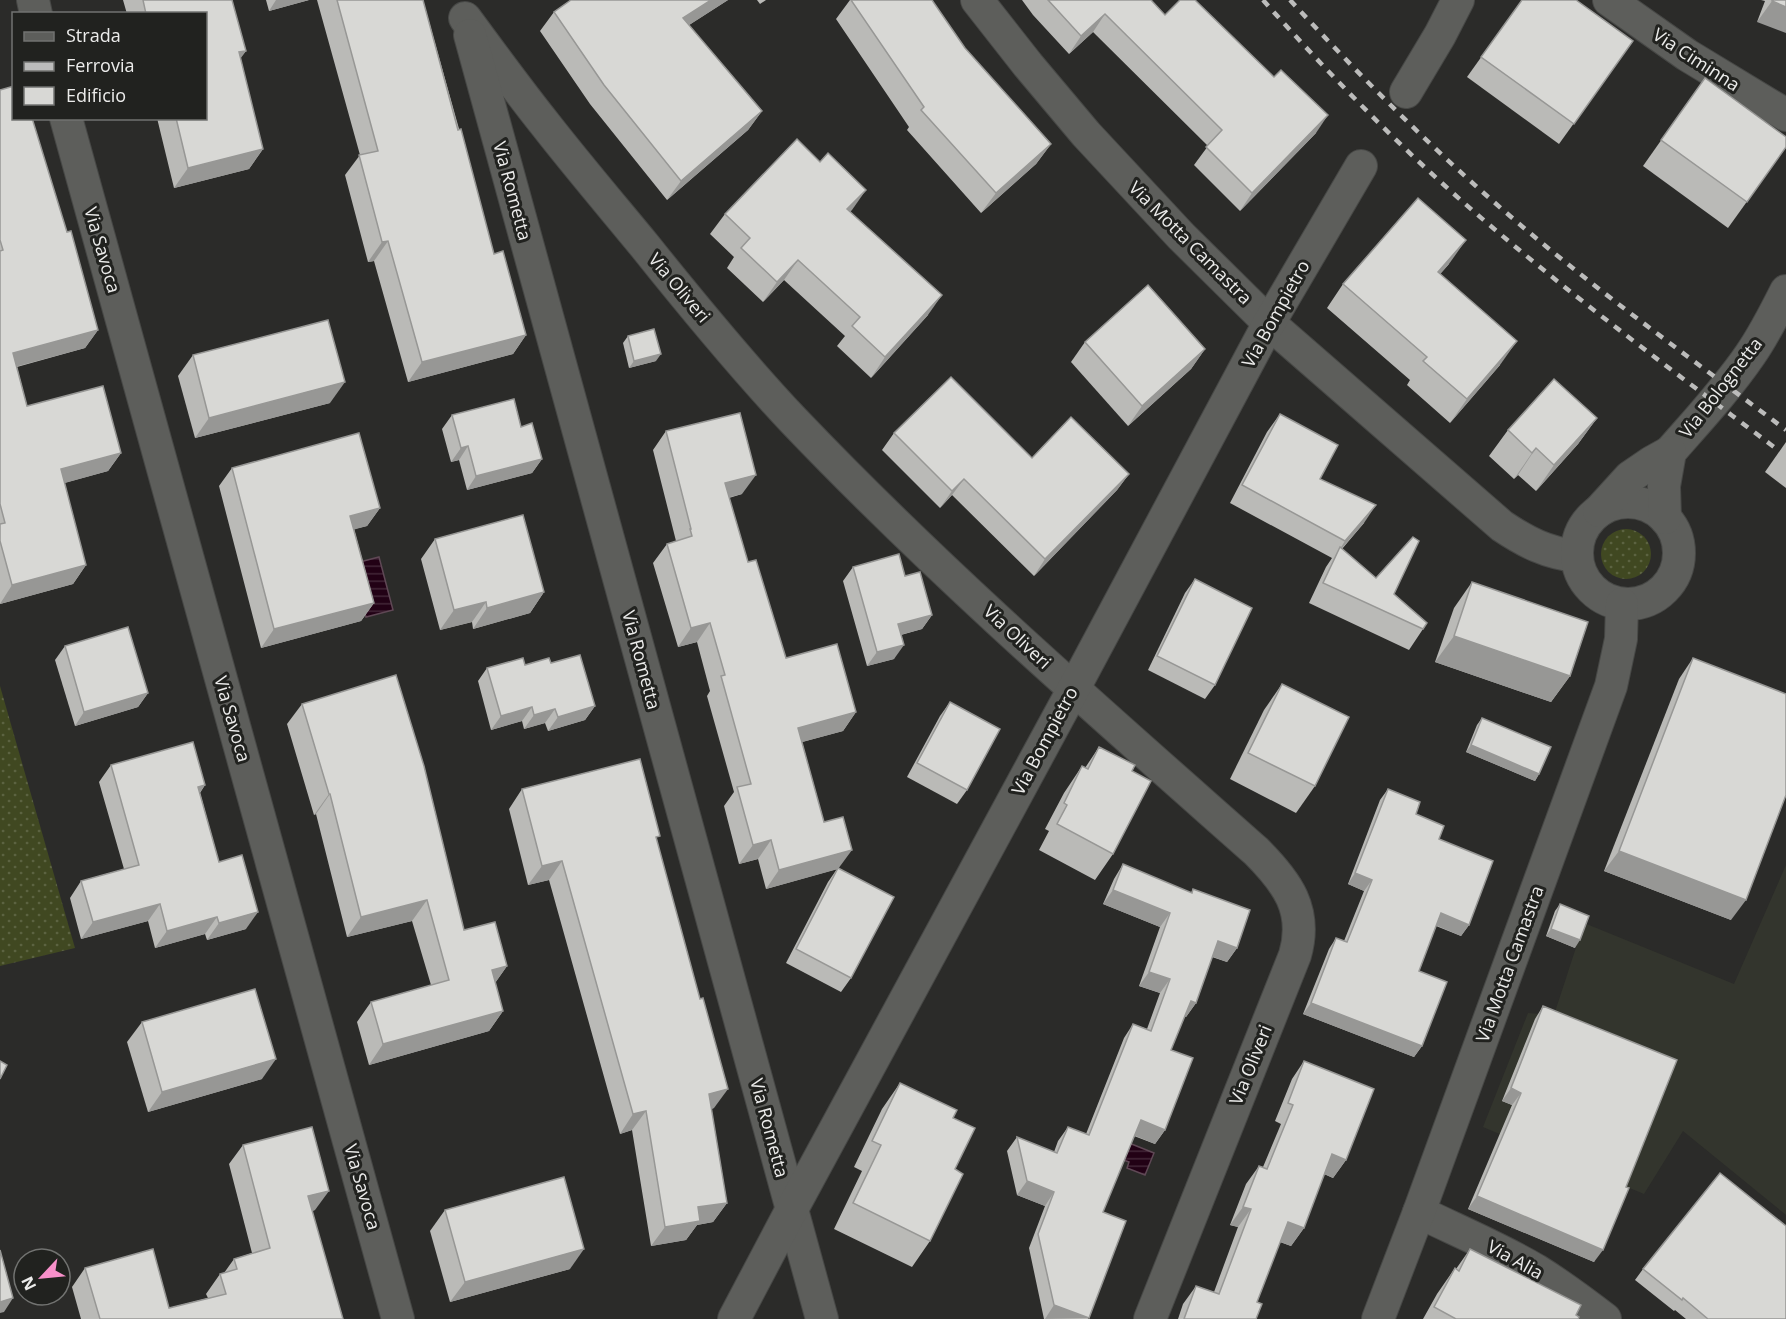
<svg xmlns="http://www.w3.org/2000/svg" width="1786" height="1319" font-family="'Open Sans',sans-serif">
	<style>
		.built { fill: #33352d }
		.grass { fill: url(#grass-dots) }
		.water { fill: url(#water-rules); stroke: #5f4855; stroke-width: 1.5 }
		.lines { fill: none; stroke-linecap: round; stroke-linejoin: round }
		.minor-casing { stroke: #474846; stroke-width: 34 }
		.minor { stroke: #5d5e5b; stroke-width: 32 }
		.rail { stroke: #bcbcbb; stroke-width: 4.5; stroke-dasharray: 8 8; stroke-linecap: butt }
		.wall { fill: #babab7 }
		.shaded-wall { fill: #979795 }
		.building { fill: #d8d8d5; stroke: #979795; stroke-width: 1.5 }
		.labels { text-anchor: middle; stroke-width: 6; stroke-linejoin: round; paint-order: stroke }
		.street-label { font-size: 18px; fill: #ececeb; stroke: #21221f }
	</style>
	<defs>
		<pattern id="grass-dots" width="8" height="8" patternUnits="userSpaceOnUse" patternTransform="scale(1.5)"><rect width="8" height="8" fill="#404821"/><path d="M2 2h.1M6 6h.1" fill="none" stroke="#5c6341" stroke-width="1.8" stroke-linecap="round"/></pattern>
		<pattern id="water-rules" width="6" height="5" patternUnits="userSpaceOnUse" patternTransform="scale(1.5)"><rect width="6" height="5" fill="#220115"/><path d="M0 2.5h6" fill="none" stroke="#422637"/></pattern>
	</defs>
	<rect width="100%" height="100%" fill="#2b2b29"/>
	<!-- built -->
	<path class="built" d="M1786 865V1215L1683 1131 1644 1194 1483 1127 1528 1013 1554 1015 1584 923 1734 984Z"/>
	<!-- grass -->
	<g class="grass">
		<circle cx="1626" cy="554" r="25"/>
		<path d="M0 686 75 948 0 966Z"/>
	</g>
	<!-- water -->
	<g class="water">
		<path d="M379 557 393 610 366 617 352 564Z"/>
		<path d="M1124 1141 1154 1153 1145 1175 1127 1168 1129 1162 1118 1158Z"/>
	</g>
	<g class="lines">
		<defs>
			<g id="minor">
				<path d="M33 0 36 14"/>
				<path d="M977 0 1028 65 1086 134 1181 236 1269 323 1502 526C1526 542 1547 553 1576 556"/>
				<path d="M1609 0 1687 55 1786 115"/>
				<path d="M465 18C491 53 517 89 545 124 577 165 611 205 644 245 692 305 741 365 794 421 939 573 1098 711 1256 851 1287 882 1308 910 1295 955L1150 1319"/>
				<path d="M470 35 822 1319"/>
				<path d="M1406 92 1440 35 1458 0"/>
				<path d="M66 118 398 1319"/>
				<path d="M1670 452C1697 421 1726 390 1750 355 1764 335 1775 313 1786 291"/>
				<circle cx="1628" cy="553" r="51"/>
				<path d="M1599 511 1630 477 1652 462 1670 452 1664 486 1665 518"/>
				<path d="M1419 1212C1458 1231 1499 1248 1536 1270 1560 1285 1583 1302 1605 1319"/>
				<path d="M734 1319 792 1209 1073 690 1269 323 1361 166"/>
				<path d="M1378 1319 1419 1212 1611 686 1621 639 1622 604"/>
			</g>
		</defs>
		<!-- minor casing -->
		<use href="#minor" class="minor-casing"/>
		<!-- minor -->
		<use href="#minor" class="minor"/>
		<!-- rail -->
		<g class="rail">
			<path d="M1263 0C1336 82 1414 162 1499 233 1591 311 1689 383 1786 456"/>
			<path d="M1290 0C1360 76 1432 149 1510 216 1598 292 1693 360 1786 430"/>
		</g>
	</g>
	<!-- wall -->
	<g class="wall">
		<path d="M123 0H232L246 51 240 58 263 149 249 169 174 188 157 118H206V14H127Z"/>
		<path d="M266 0H309L269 11Z"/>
		<path d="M317 0H423L494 254 526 335 513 354 408 382 374 261 368 262 345 175 360 155Z"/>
		<path d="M571 0H728L689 25 762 111 748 130 667 200 590 104 540 31 554 12Z"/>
		<path d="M757 0H766L760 4Z"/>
		<path d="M850 0H932L965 48 1051 144 1036 164 981 213 907 130 909 127 836 19Z"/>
		<path d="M1022 0H1151L1165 15 1316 133 1240 211 1194 165 1208 146 1093 32 1069 54 1033 15Z"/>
		<path d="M1522 0 1633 41 1559 144 1467 77Z"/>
		<path d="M1761 0H1786L1757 22 1765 1Z"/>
		<path d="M1705 78 1786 147 1728 228 1643 166Z"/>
		<path d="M0 90 67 232 98 330 85 348 17 367 27 406 121 453 108 471 64 483 86 565 73 584 0 604Z"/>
		<path d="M850 211 928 315 871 378 837 346 845 336 784 280 763 302 727 268 734 257 710 234 725 214Z"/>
		<path d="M1449 264 1440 274 1500 365 1450 423 1407 385 1410 380 1327 308 1343 284Z"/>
		<path d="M628 336 656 361 629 368 623 343Z"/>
		<path d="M1085 342 1205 349 1191 369 1128 426 1071 362Z"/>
		<path d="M193 355 330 403 195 438 178 376Z"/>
		<path d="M1280 414 1320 479 1364 523 1342 549 1427 623 1409 650 1309 603 1326 567 1332 558 1230 503 1267 432Z"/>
		<path d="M452 415 521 427 542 459 532 473 467 490 459 460 451 462 442 429Z"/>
		<path d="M1597 418 1578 444 1536 491 1518 475 1514 479 1489 456 1508 430Z"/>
		<path d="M666 431 742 494 729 498 748 562 786 658 856 712 843 731 802 742 824 822 839 868 851 978 841 992 786 963 828 882 837 869 766 889 758 859 739 864 724 806 734 792 707 696 710 691 697 642 678 647 653 563 667 544 676 541 653 450Z"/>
		<path d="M894 433 1032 458 1129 474 1117 490 1034 576 952 495 940 508 882 450Z"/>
		<path d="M1786 442V488L1765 472Z"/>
		<path d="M232 468 380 508 367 526 354 529 374 603 361 621 261 648 219 486Z"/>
		<path d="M435 539 544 592 530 613 473 629 472 622 440 630 421 559Z"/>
		<path d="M853 567 905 576 932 615 922 629 901 635 894 659 867 666 843 581Z"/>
		<path d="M1195 579 1215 685 1205 699 1148 670 1185 593Z"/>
		<path d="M1472 582 1570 676 1551 702 1435 662 1454 608Z"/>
		<path d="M65 646 148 693 138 707 75 726 55 660Z"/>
		<path d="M1693 658 1731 920 1604 871 1679 679Z"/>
		<path d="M551 663 595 706 585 720 548 731 545 723 524 729 522 721 491 730 478 681 487 668Z"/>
		<path d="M1282 684 1315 786 1296 813 1230 779 1264 710Z"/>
		<path d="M950 702 967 790 957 804 907 777 940 716Z"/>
		<path d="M302 704 464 930 507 966 495 983 503 1011 489 1031 369 1065 357 1022 371 1002 431 985 412 921 347 937 316 814 314 815 287 724Z"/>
		<path d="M1482 718 1539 774 1535 781 1466 752 1477 725Z"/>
		<path d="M1099 747 1132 771 1113 854 1095 880 1039 850 1049 831 1045 829 1064 793 1082 766 1085 768Z"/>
		<path d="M111 765 205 785 200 793 219 862 246 929 207 940 205 934 155 948 148 921 81 939 70 898 81 881 124 869 99 782Z"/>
		<path d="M522 789 657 840 714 1108 711 1109 727 1203 713 1222 697 1225 686 1240 651 1246 632 1130 620 1134 549 880 528 885 509 809Z"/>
		<path d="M1388 789 1416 814 1439 839 1469 925 1461 936 1436 926 1419 971 1422 1046 1414 1057 1303 1014 1329 949 1336 938 1344 941 1364 891 1348 884 1380 800Z"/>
		<path d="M1123 864 1191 893 1193 889 1237 948 1227 962 1212 957 1196 1003 1186 1017 1185 1016 1171 1050 1165 1130 1155 1144 1134 1136 1103 1212 1088 1319H1044L1029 1248 1045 1206 1017 1195 1007 1151 1017 1137 1054 1152 1058 1141 1068 1127 1086 1134 1124 1038 1133 1024 1147 1029 1160 993 1139 986 1160 927 1103 904 1114 879Z"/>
		<path d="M1560 904 1575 948 1546 936 1555 911Z"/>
		<path d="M1543 1006 1626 1187 1594 1262 1468 1209 1512 1105 1502 1101 1535 1019Z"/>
		<path d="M142 1022 262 1079 148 1112 127 1042Z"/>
		<path d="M1304 1061 1346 1160 1333 1178 1324 1174 1304 1228 1291 1246 1280 1242 1257 1302 1256 1319H1178L1183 1304 1196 1286 1214 1292 1238 1227 1230 1225 1246 1184 1259 1166 1263 1167 1281 1124 1275 1121 1292 1079Z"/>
		<path d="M900 1083 955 1169 930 1241 912 1267 834 1229 862 1171 854 1167 882 1109Z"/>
		<path d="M243 1145 315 1210 312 1211 343 1319H81L72 1287 85 1268 169 1308 208 1298 206 1294 220 1274 224 1273 234 1259 252 1253 229 1164Z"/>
		<path d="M445 1210 570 1269 450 1302 430 1231Z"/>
		<path d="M1470 1249 1578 1319H1423L1437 1294 1455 1268 1456 1269Z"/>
		<path d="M1643 1269 1786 1319H1686L1675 1310 1674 1311 1635 1280Z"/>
	</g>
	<!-- shaded-wall -->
	<g class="shaded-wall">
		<path d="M276 0H309L269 11Z"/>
		<path d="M711 0H728L669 38 683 18Z"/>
		<path d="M1772 1 1786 7V33L1757 22Z"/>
		<path d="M1105 14 1093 32 1069 54 1081 36Z"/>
		<path d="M246 51 232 70 239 52Z"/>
		<path d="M762 111 748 130 667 200 681 181Z"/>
		<path d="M1328 115 1316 133 1240 211 1252 193Z"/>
		<path d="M1051 144 1036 164 981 213 996 193Z"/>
		<path d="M263 149 249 169 174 188 188 168Z"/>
		<path d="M866 190 852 210 833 229 847 209Z"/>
		<path d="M1466 240 1449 264 1421 296 1438 272Z"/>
		<path d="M388 241 374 261 368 262 382 242Z"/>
		<path d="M798 260 784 280 763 302 777 282Z"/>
		<path d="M942 295 928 315 871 378 885 357Z"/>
		<path d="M98 330 85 348 0 371 13 353Z"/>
		<path d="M526 335 513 354 408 382 422 362Z"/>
		<path d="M1517 341 1500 365 1450 423 1467 399Z"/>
		<path d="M1205 349 1191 369 1128 426 1142 406Z"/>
		<path d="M661 354 656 361 629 368 634 361Z"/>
		<path d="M345 382 330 403 195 438 209 418Z"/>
		<path d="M1597 418 1578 444 1536 491 1554 465Z"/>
		<path d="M468 446 459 460 451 462 461 448Z"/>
		<path d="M1536 448 1518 475 1514 479 1532 453Z"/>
		<path d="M121 453 108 471 47 488 61 469Z"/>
		<path d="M542 459 532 473 467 490 476 476Z"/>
		<path d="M1129 474 1117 490 1034 576 1045 559Z"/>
		<path d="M756 475 742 494 711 502 725 483Z"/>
		<path d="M964 479 952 495 940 508 952 491Z"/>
		<path d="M1376 505 1364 523 1336 555 1345 541Z"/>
		<path d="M380 508 367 526 338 534 350 516Z"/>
		<path d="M86 565 73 584 0 604 12 585Z"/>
		<path d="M544 592 530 613 473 629 487 608Z"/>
		<path d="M486 602 472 622 440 630 454 610Z"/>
		<path d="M374 603 361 621 261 648 274 629Z"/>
		<path d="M932 615 922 629 889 638 898 624Z"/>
		<path d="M710 623 697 642 678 647 691 628Z"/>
		<path d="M1454 636 1570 676 1551 702 1435 662Z"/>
		<path d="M904 645 894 659 867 666 877 652Z"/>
		<path d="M148 693 138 707 75 726 84 712Z"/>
		<path d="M595 706 585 720 548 731 558 717Z"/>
		<path d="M532 707 522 721 491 730 501 716Z"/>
		<path d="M555 709 545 723 524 729 534 715Z"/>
		<path d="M856 712 843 731 784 747 798 728Z"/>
		<path d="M1471 745 1539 774 1535 781 1466 752Z"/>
		<path d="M205 785 193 802 198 787Z"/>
		<path d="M329 794H330L316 814 314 815Z"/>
		<path d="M771 840 758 859 739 864 753 845Z"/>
		<path d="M852 850 838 869 766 889 779 870Z"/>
		<path d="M1619 851 1746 900 1731 920 1604 871Z"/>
		<path d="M562 861 549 880 528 885 542 866Z"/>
		<path d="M1355 873 1372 880 1364 891 1348 884Z"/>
		<path d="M1113 890 1170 913 1160 927 1103 904Z"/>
		<path d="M427 900 412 921 347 937 361 917Z"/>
		<path d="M160 904 148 921 81 939 93 922Z"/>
		<path d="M258 912 246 929 207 940 219 923Z"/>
		<path d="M1441 913 1469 925 1461 936 1433 924Z"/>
		<path d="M217 917 205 934 155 948 167 931Z"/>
		<path d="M1551 929 1580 940 1575 948 1546 936Z"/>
		<path d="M1218 941 1237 948 1227 962 1208 955Z"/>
		<path d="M507 966 493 986 492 970Z"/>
		<path d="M1149 972 1170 979 1160 993 1139 986Z"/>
		<path d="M1191 1001 1196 1003 1186 1017 1182 1015Z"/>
		<path d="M1311 1003 1422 1046 1414 1057 1303 1014Z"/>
		<path d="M503 1011 489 1031 369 1065 383 1044Z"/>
		<path d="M276 1059 262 1079 148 1112 162 1092Z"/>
		<path d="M1511 1088 1521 1093 1512 1105 1502 1101Z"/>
		<path d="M728 1089 714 1108 695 1113 709 1094Z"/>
		<path d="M646 1111 632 1130 620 1134 633 1114Z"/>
		<path d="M1141 1120 1165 1130 1155 1144 1131 1134Z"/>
		<path d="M1332 1154 1346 1160 1333 1178 1320 1172Z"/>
		<path d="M1027 1181 1054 1192 1045 1206 1017 1195Z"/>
		<path d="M329 1191 315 1210 294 1215 308 1196Z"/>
		<path d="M1477 1196 1603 1250 1594 1262 1468 1209Z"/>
		<path d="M727 1203 713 1222 697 1225 686 1240 651 1246 665 1227 698 1207Z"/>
		<path d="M1243 1207 1251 1209 1238 1227 1230 1225Z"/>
		<path d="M1288 1222 1304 1228 1291 1246 1275 1240Z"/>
		<path d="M584 1249 570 1269 450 1302 465 1282Z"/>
		<path d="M13 1298 4 1312 0 1313V1302Z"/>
		<path d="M1054 1305 1089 1318 1045 1319Z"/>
	</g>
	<!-- building -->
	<g class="building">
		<path d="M143 0H232L246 51 239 52 263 149 188 168 176 118H206V14H146Z"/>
		<path d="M337 0H423L458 130 461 129 494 254 503 251 526 335 422 362 388 241 382 242 359 155 378 151Z"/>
		<path d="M571 0H711L683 18 762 111 681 181 604 85 554 12Z"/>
		<path d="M851 0H932L965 48 1051 144 996 193 921 110 924 107Z"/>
		<path d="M1048 0H1151L1165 15 1180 0H1195L1274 77 1281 70 1328 115 1252 193 1206 147 1222 130 1105 14 1081 36Z"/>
		<path d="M1522 0H1576L1633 41 1574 124 1481 57Z"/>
		<path d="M1772 0H1786V7L1772 1Z"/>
		<path d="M1705 78 1786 137V147L1747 202 1661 140Z"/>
		<path d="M14 86V118H32L67 232 71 231 98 330 13 353 27 406 103 386 121 453 61 469 86 565 12 585 0 541V524L5 523 0 504V251L3 250 0 240V90Z"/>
		<path d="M797 139 820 162 828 153 866 190 847 209 942 295 885 357 852 326 860 317 798 260 777 282 741 248 750 238 725 214Z"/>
		<path d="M1418 198 1466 240 1438 272 1517 341 1467 399 1423 361 1427 357 1343 284Z"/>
		<path d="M1148 285 1205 349 1142 406 1085 342Z"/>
		<path d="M328 320 345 382 209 418 193 355Z"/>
		<path d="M654 329 661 354 634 361 628 336Z"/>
		<path d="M951 377 1032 458 1071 417 1129 474 1045 559 964 479 952 491 894 433Z"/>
		<path d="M1554 379 1597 418 1554 465 1536 448 1532 453 1508 430Z"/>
		<path d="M514 399 521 427 532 423 542 459 476 476 468 446 461 448 452 415Z"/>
		<path d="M740 413 756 475 725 483 748 562 756 560 786 658 837 644 856 712 798 728 824 822 843 817 852 850 779 870 771 840 753 845 737 787 751 784 721 676 725 675 710 623 691 628 667 544 692 536 690 529H691L666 431Z"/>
		<path d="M1280 414 1338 445 1320 479 1376 505 1345 541 1242 485Z"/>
		<path d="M359 433 380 508 350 516 374 603 274 629 232 468Z"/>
		<path d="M523 515 544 592 487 608 486 602 454 610 435 539Z"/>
		<path d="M1413 537 1419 541 1394 594 1427 623 1423 629 1323 583 1340 547 1376 578Z"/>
		<path d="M899 554 905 576 920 572 932 615 898 624 904 645 877 652 853 567Z"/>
		<path d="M1195 579 1252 608 1215 685 1157 656Z"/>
		<path d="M1472 582 1588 622 1570 676 1454 636Z"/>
		<path d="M128 627 148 693 84 712 65 646Z"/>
		<path d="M580 655 595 706 558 717 555 709 534 715 532 707 501 716 487 668 523 658 525 665 549 658 551 663Z"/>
		<path d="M1693 658 1786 694V795L1746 900 1619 851Z"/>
		<path d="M396 675 424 766 464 930 495 922 507 966 492 970 503 1011 383 1044 371 1002 449 980 427 900 361 917 330 794H329L302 704Z"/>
		<path d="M1282 684 1349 717 1315 786 1248 753Z"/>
		<path d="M950 702 1000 729 967 790 917 763Z"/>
		<path d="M1482 718 1551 747 1539 774 1471 745Z"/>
		<path d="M193 742 205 785 198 787 219 862 242 855 258 912 219 923 217 917 167 931 160 904 93 922 81 881 139 865 111 765Z"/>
		<path d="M1099 747 1135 765 1132 771 1151 781 1113 854 1057 824 1067 805 1064 803 1082 766 1088 769Z"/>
		<path d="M640 759 660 836 656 837 700 999 703 998 728 1089 709 1094 727 1203 698 1207 700 1221 665 1227 646 1111 633 1114 562 861 542 866 522 789Z"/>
		<path d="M1388 789 1420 802 1416 814 1444 826 1439 839 1493 861 1469 925 1441 913 1419 971 1447 982 1422 1046 1311 1003 1336 938 1347 942 1372 880 1355 873Z"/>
		<path d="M1123 864 1192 893 1193 889 1250 910 1237 948 1218 941 1196 1003 1191 1001 1171 1050 1193 1058 1165 1130 1141 1120 1103 1212 1126 1221 1089 1318 1054 1305 1038 1234 1054 1192 1027 1181 1017 1137 1057 1153 1068 1127 1089 1135 1133 1024 1151 1031 1170 979 1149 972 1170 913 1113 890Z"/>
		<path d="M838 868 894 897 851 978 796 949Z"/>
		<path d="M1560 904 1589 916 1580 940 1551 929Z"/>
		<path d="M255 989 276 1059 162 1092 142 1022Z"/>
		<path d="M1543 1006 1677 1060 1626 1187 1629 1188 1603 1250 1477 1196 1521 1093 1511 1088Z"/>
		<path d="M0 1061 7 1065 0 1079Z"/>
		<path d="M1304 1061 1374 1089 1346 1160 1332 1154 1304 1228 1288 1222 1257 1302 1262 1304 1256 1319H1184L1196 1286 1219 1294 1251 1209 1243 1207 1259 1166 1267 1169 1293 1105 1288 1103Z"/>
		<path d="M900 1083 957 1110 953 1118 975 1128 955 1169 963 1174 930 1241 853 1203 881 1145 872 1141Z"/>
		<path d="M312 1127 329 1191 308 1196 343 1319H100L85 1268 153 1249 169 1308 226 1294 220 1274 237 1269 234 1259 270 1248 243 1145Z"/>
		<path d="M1720 1173 1786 1226V1319H1708L1683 1298 1682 1300 1643 1269Z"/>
		<path d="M564 1177 584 1249 465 1282 445 1210Z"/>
		<path d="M1470 1249 1581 1305 1576 1315 1579 1317 1578 1319H1456L1434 1307 1455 1268 1459 1271Z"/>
		<path d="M0 1250 13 1298 0 1302Z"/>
	</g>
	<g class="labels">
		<!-- street labels -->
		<g class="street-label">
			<text transform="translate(1696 60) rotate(33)" y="6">Via Ciminna</text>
			<text transform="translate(512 191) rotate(75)" y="6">Via Rometta</text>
			<text transform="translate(1190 243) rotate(45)" y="6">Via Motta Camastra</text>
			<text transform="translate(102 250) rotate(74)" y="6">Via Savoca</text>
			<text transform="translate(679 288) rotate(50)" y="6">Via Oliveri</text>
			<text transform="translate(1276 314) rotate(-61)" y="6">Via Bompietro</text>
			<text transform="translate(1721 388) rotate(-52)" y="6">Via Bolognetta</text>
			<text transform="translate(1017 637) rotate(43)" y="6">Via Oliveri</text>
			<text transform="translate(641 660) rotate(75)" y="6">Via Rometta</text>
			<text transform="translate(232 719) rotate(74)" y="6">Via Savoca</text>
			<text transform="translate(1045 741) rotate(-62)" y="6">Via Bompietro</text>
			<text transform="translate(1510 964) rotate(-70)" y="6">Via Motta Camastra</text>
			<text transform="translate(1251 1065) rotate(-68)" y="6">Via Oliveri</text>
			<text transform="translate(769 1128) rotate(75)" y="6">Via Rometta</text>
			<text transform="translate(362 1187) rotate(74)" y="6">Via Savoca</text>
			<text transform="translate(1515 1260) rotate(29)" y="6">Via Alia</text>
		</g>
	</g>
	<!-- legend -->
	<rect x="12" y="12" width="195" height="108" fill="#21221f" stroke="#727371" stroke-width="1.5"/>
	<rect x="24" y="32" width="30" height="9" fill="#5d5e5b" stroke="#727371" stroke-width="1.5"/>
	<text x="66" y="42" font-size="18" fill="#ececeb">Strada</text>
	<rect x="24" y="62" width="30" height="9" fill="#bcbcbb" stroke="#727371" stroke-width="1.5"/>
	<text x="66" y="72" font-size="18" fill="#ececeb">Ferrovia</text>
	<rect x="24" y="87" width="30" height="18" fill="#d8d8d5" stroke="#727371" stroke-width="1.5"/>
	<text x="66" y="102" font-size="18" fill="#ececeb">Edificio</text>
	<!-- north arrow -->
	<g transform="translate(42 1277) rotate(244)"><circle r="28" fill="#21221f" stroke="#727371" stroke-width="1.5"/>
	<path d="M0-4.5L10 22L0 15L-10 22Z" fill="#f890ca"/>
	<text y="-9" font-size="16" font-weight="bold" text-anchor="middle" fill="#ececeb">N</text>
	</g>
</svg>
